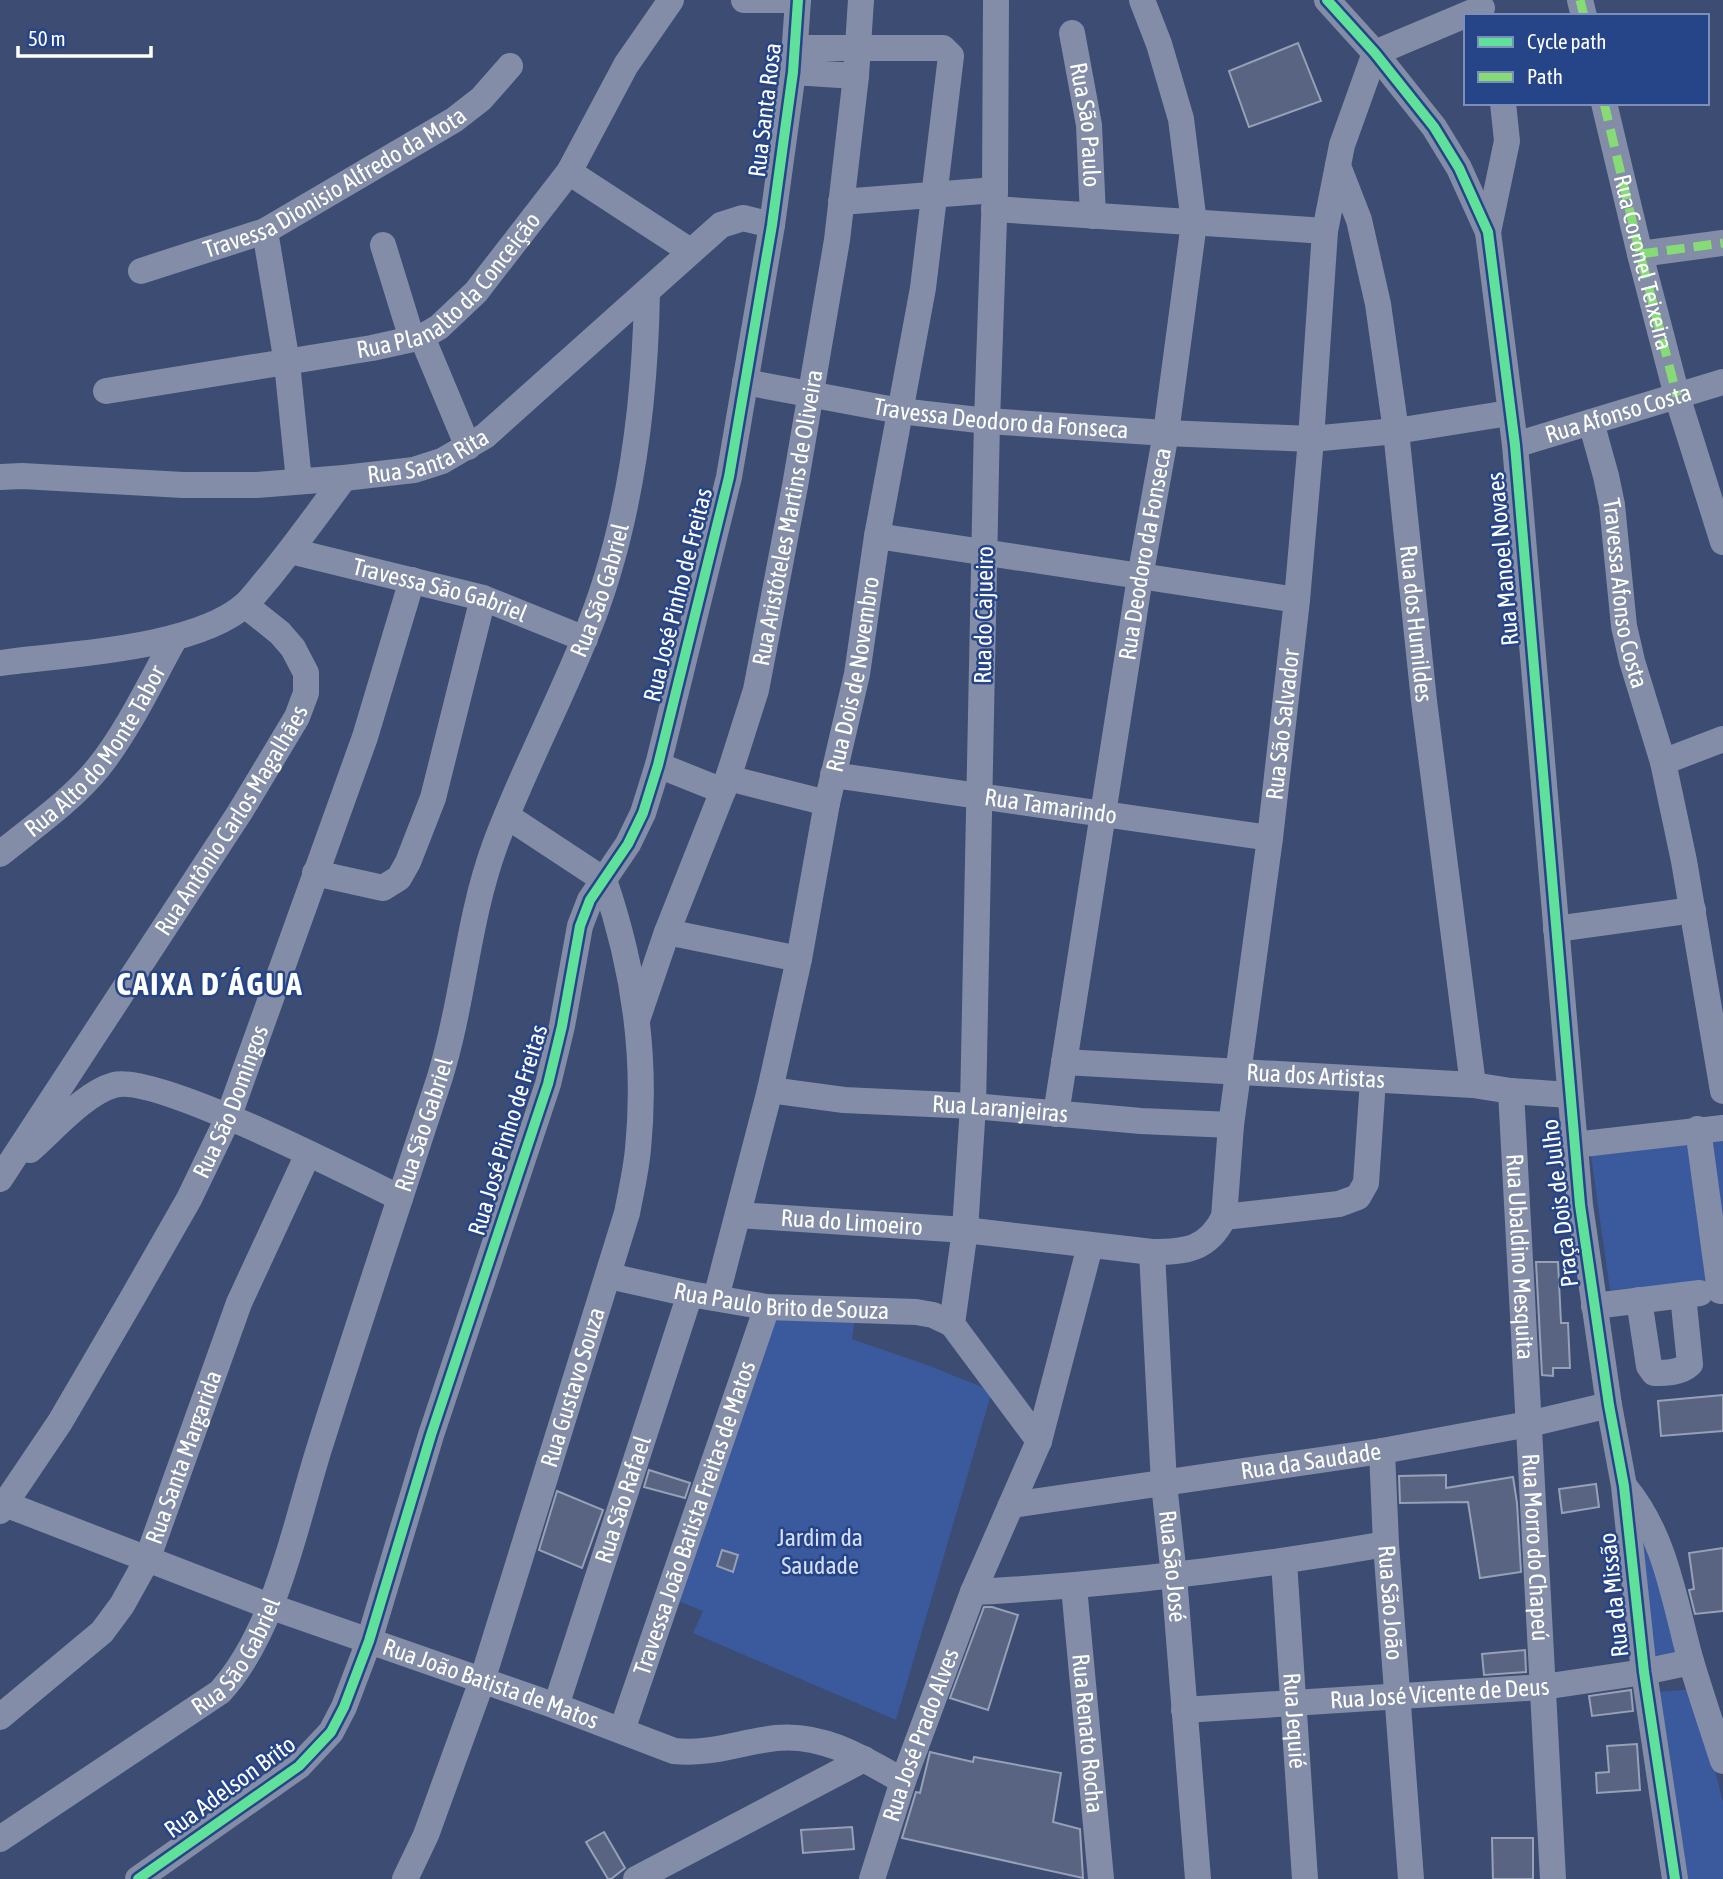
<svg xmlns="http://www.w3.org/2000/svg" width="1723" height="1879" font-family="'Asap Condensed',sans-serif">
	<style>
		.green { fill: #3a5a9d }
		.building { fill: #586482; stroke: #97a0b5; stroke-width: 2 }
		.lines { fill: none; stroke-linecap: round; stroke-linejoin: round }
		.minor { stroke: #838da7; stroke-width: 26 }
		.quiet { stroke: #86db77; stroke-width: 9; stroke-dasharray: 18 9; stroke-linecap: butt }
		.cycleway-casing { stroke: #264488; stroke-width: 15 }
		.cycleway { stroke: #60e19b; stroke-width: 10 }
		.labels { text-anchor: middle; stroke-width: 5; stroke-linejoin: round; paint-order: stroke }
		.street-label { font-size: 24px; fill: #fff; stroke: #264488 }
		.park-label { font-size: 24px; fill: #d6e0f7; stroke: #264488 }
		.district-label { font-size: 32px; font-weight: bold; letter-spacing: 2px; fill: #fff; stroke: #264488 }
	</style>
	<rect width="100%" height="100%" fill="#3c4c72"/>
	<!-- green -->
	<g class="green">
		<path d="M1723 1132V1280L1610 1290 1590 1149Z"/>
		<path d="M771 1317 855 1318 852 1339 927 1365 992 1391 896 1720 693 1633 703 1611 676 1600Z"/>
		<path d="M1636 1521H1643L1682 1655 1652 1661Z"/>
		<path d="M1694 1689 1723 1802V1879H1686L1657 1692Z"/>
	</g>
	<!-- building -->
	<g class="building">
		<path d="M1298 43 1321 101 1249 127 1229 71Z"/>
		<path d="M1536 1262H1558L1561 1323H1568L1570 1368H1553V1376L1542 1375Z"/>
		<path d="M1723 1395V1431L1661 1436 1658 1401Z"/>
		<path d="M649 1470 690 1483 685 1498 644 1487Z"/>
		<path d="M1446 1475V1488L1513 1477 1517 1503 1521 1572 1480 1578 1468 1502 1400 1503 1399 1476Z"/>
		<path d="M1596 1484 1599 1507 1562 1513 1559 1489Z"/>
		<path d="M557 1491 603 1510 582 1568 539 1550Z"/>
		<path d="M1723 1548V1611L1695 1614 1689 1590 1694 1589 1689 1553Z"/>
		<path d="M722 1550 738 1555 733 1572 717 1566Z"/>
		<path d="M984 1607H992L1018 1615 988 1710 950 1698Z"/>
		<path d="M1525 1650 1526 1672 1484 1675 1482 1654Z"/>
		<path d="M1631 1690 1633 1711 1592 1716 1589 1696Z"/>
		<path d="M1637 1744 1640 1790 1597 1793 1596 1773 1609 1772 1607 1746Z"/>
		<path d="M930 1752 973 1762 974 1757 1061 1773 1053 1822 1080 1829 1083 1878 902 1838 916 1792 920 1793Z"/>
		<path d="M852 1827 854 1849 803 1853 801 1830Z"/>
		<path d="M604 1832 625 1868 611 1879H608L586 1842Z"/>
		<path d="M1492 1838H1533V1879H1493Z"/>
	</g>
	<g class="lines">
		<!-- minor -->
		<g class="minor">
			<path d="M744 0H798"/>
			<path d="M996 0 995 190 987 421 973 1106 965 1230 952 1324 1039 1441"/>
			<path d="M1327 0 1375 53 1434 127 1459 168 1488 232 1515 445 1580 1205 1609 1405 1624 1486 1644 1672 1675 1879"/>
			<path d="M1580 0 1584 16"/>
			<path id="s1" d="M1072 33 1089 125 1093 216"/>
			<path d="M1375 53 1482 8"/>
			<path d="M793 72 856 76"/>
			<path d="M1604 103 1640 254 1677 396 1723 542"/>
			<path id="s2" d="M1338 166 1359 220 1378 304 1396 431 1424 701 1473 1085"/>
			<path d="M569 172 690 251"/>
			<path d="M841 202 995 190"/>
			<path d="M994 209 1325 231"/>
			<path d="M265 231 287 363 299 481"/>
			<path d="M1488 232 1507 141 1503 103"/>
			<path d="M383 245 412 339"/>
			<path d="M1640 254 1723 243"/>
			<path id="s3" d="M141 271 265 231 454 120 481 99 510 66"/>
			<path d="M422 337 468 447"/>
			<path id="s4" d="M745 382 900 411 987 421 1166 433 1311 439 1396 431 1509 413"/>
			<path id="s5" d="M106 391 372 348 422 337 439 327 476 292 569 172 626 65 671 0"/>
			<path id="s6" d="M1591 422 1606 476 1612 505 1624 626 1632 661 1663 762 1684 861 1723 1091"/>
			<path id="s7" d="M1515 445 1723 382"/>
			<path id="s8" d="M0 477 22 476 183 485H257L344 478 414 470 442 461 485 436 721 225 743 218 772 225"/>
			<path d="M877 536 1297 600"/>
			<path id="s9" d="M291 551 483 598 585 639"/>
			<path d="M0 663C67 654 196 649 246 604 254 596 262 585 270 576 296 544 320 511 344 478"/>
			<path d="M1663 762 1723 739"/>
			<path d="M658 765 723 791"/>
			<path id="s10" d="M833 775 1270 838"/>
			<path d="M728 778 827 803"/>
			<path d="M507 816 604 880"/>
			<path id="s11" d="M0 854C33 827 71 801 98 768 129 729 151 681 175 638"/>
			<path d="M315 873 383 888 399 878 408 862 433 798 483 598"/>
			<path d="M1556 929 1693 910"/>
			<path d="M667 932 799 959"/>
			<path id="s12" d="M638 1017 667 932 728 778 756 690 795 486 837 240 856 76 861 0"/>
			<path id="s13" d="M1064 1062 1473 1085 1511 1091 1569 1095"/>
			<path id="s14" d="M770 1090 844 1100 973 1106 1141 1121 1231 1125"/>
			<path id="s15" d="M1511 1091 1553 1879"/>
			<path id="s16" d="M1056 1114 1140 577 1166 433 1194 223 1181 119 1159 44 1142 0"/>
			<path d="M1698 1129 1720 1291"/>
			<path d="M1574 1145 1723 1128"/>
			<path d="M30 1150C54 1129 85 1093 114 1085 155 1073 353 1175 400 1198"/>
			<path id="s17" d="M0 1179 240 812 297 717 306 693V673L293 648 280 633 245 605"/>
			<path id="s18" d="M738 1215 965 1230 1152 1252C1185 1252 1208 1250 1224 1217L1231 1125 1270 838 1297 600 1311 439 1325 231 1342 145 1375 53"/>
			<path d="M1224 1217 1339 1204 1358 1197 1366 1183 1373 1080"/>
			<path id="s19" d="M1152 1252 1164 1484 1174 1576 1198 1879"/>
			<path id="s20" d="M609 1276 690 1294 767 1307 916 1312 933 1315 952 1324"/>
			<path id="s21" d="M716 1298 770 1090 799 959 827 803 857 674 877 536 923 288 951 56 943 48H795"/>
			<path d="M1639 1300 1649 1366 1654 1373C1666 1373 1680 1373 1690 1364L1683 1295"/>
			<path d="M1594 1306 1700 1293"/>
			<path id="s22" d="M1382 1451 1386 1544 1411 1879"/>
			<path d="M1625 1487C1665 1535 1674 1599 1690 1658 1700 1692 1712 1727 1723 1761"/>
			<path id="s23" d="M5 1504 269 1606 556 1706 674 1751C710 1755 741 1742 776 1738 823 1733 864 1759 903 1781"/>
			<path id="s24" d="M1011 1505 1382 1451 1529 1424 1609 1405"/>
			<path id="s25" d="M0 1511 60 1422 133 1297 189 1199 228 1118 365 737 412 580"/>
			<path id="s26" d="M1284 1562 1305 1879"/>
			<path id="s27" d="M1074 1587 1101 1879"/>
			<path d="M973 1592C1112 1585 1249 1568 1386 1544"/>
			<path id="s28" d="M556 1706 690 1294"/>
			<path id="s29" d="M1184 1710 1543 1687 1644 1672 1691 1662"/>
			<path id="s30" d="M0 1717 102 1632 122 1605 147 1560 239 1303 308 1154"/>
			<path id="s31" d="M622 1730 767 1307"/>
			<path id="s32" d="M0 1839 220 1692C275 1632 295 1526 319 1449 358 1325 399 1201 440 1077 464 999 467 922 495 845 521 775 556 709 584 640 630 531 645 410 647 292"/>
			<path d="M138 1879 299 1766 331 1732 344 1707 369 1641 431 1435 548 1084 562 1026 580 926 590 900 628 844 643 813 658 765 729 477 772 225 793 72 798 0"/>
			<path id="s33" d="M405 1879 426 1835 482 1681 627 1213C631 1192 636 1171 638 1149 647 1058 634 967 604 880"/>
			<path d="M636 1879 864 1759"/>
			<path id="s34" d="M872 1879 903 1781 973 1592 1039 1441 1090 1246"/>
		</g>
		<!-- quiet -->
		<g class="quiet">
			<path d="M1580 0 1584 16"/>
			<path id="s35" d="M1604 103 1640 254 1677 396"/>
			<path d="M1640 254 1723 243"/>
		</g>
		<defs>
			<g id="cycleway">
				<path d="M1327 0 1375 53 1434 127 1459 168 1488 232 1515 445 1580 1205 1609 1405 1624 1486 1644 1672 1675 1879"/>
				<path d="M138 1879 299 1766 331 1732 344 1707 369 1641 431 1435 548 1084 562 1026 580 926 590 900 628 844 643 813 658 765 729 477 772 225 793 72 798 0"/>
			</g>
		</defs>
		<!-- cycleway casing -->
		<use href="#cycleway" class="cycleway-casing"/>
		<!-- cycleway -->
		<use href="#cycleway" class="cycleway"/>
	</g>
	<g class="labels">
		<!-- street labels -->
		<g class="street-label">
			<text transform="translate(765 110) rotate(-83)" y="8">Rua Santa Rosa</text>
			<text dy="8" stroke="none"><textPath href="#s1" startOffset="93">Rua São Paulo</textPath></text>
			<text dy="8" stroke="none"><textPath href="#s3" startOffset="214">Travessa Dionisio Alfredo da Mota</textPath></text>
			<text dy="8" stroke="none"><textPath href="#s35" startOffset="164">Rua Coronel Teixeira</textPath></text>
			<text dy="8" stroke="none"><textPath href="#s5" startOffset="371">Rua Planalto da Conceição</textPath></text>
			<text dy="8" stroke="none"><textPath href="#s7" startOffset="108">Rua Afonso Costa</textPath></text>
			<text dy="8" stroke="none"><textPath href="#s4" startOffset="259">Travessa Deodoro da Fonseca</textPath></text>
			<text dy="8" stroke="none"><textPath href="#s8" startOffset="432">Rua Santa Rita</textPath></text>
			<text dy="8" stroke="none"><textPath href="#s12" startOffset="523">Rua Aristóteles Martins de Oliveira</textPath></text>
			<text dy="8" stroke="none"><textPath href="#s16" startOffset="567">Rua Deodoro da Fonseca</textPath></text>
			<text transform="translate(1503 559) rotate(-95)" y="8">Rua Manoel Novaes</text>
			<text dy="8" stroke="none"><textPath href="#s32" startOffset="1435">Rua São Gabriel</textPath></text>
			<text dy="8" stroke="none"><textPath href="#s9" startOffset="154">Travessa São Gabriel</textPath></text>
			<text dy="8" stroke="none"><textPath href="#s6" startOffset="175">Travessa Afonso Costa</textPath></text>
			<text transform="translate(678 595) rotate(-76)" y="8">Rua José Pinho de Freitas</text>
			<text transform="translate(984 615) rotate(-89)" y="8">Rua do Cajueiro</text>
			<text dy="8" stroke="none"><textPath href="#s2" startOffset="466">Rua dos Humildes</textPath></text>
			<text dy="8" stroke="none"><textPath href="#s21" startOffset="639">Rua Dois de Novembro</textPath></text>
			<text dy="8" stroke="none"><textPath href="#s18" startOffset="998">Rua São Salvador</textPath></text>
			<text dy="8" stroke="none"><textPath href="#s11" startOffset="142">Rua Alto do Monte Tabor</textPath></text>
			<text dy="8" stroke="none"><textPath href="#s10" startOffset="220">Rua Tamarindo</textPath></text>
			<text dy="8" stroke="none"><textPath href="#s17" startOffset="427">Rua Antônio Carlos Magalhães</textPath></text>
			<text dy="8" stroke="none"><textPath href="#s13" startOffset="252">Rua dos Artistas</textPath></text>
			<text dy="8" stroke="none"><textPath href="#s25" startOffset="471">Rua São Domingos</textPath></text>
			<text dy="8" stroke="none"><textPath href="#s14" startOffset="231">Rua Laranjeiras</textPath></text>
			<text dy="8" stroke="none"><textPath href="#s32" startOffset="870">Rua São Gabriel</textPath></text>
			<text transform="translate(508 1130) rotate(-73)" y="8">Rua José Pinho de Freitas</text>
			<text transform="translate(1560 1203) rotate(-97)" y="8">Praça Dois de Julho</text>
			<text dy="8" stroke="none"><textPath href="#s18" startOffset="114">Rua do Limoeiro</textPath></text>
			<text dy="8" stroke="none"><textPath href="#s15" startOffset="166">Rua Ubaldino Mesquita</textPath></text>
			<text dy="8" stroke="none"><textPath href="#s20" startOffset="175">Rua Paulo Brito de Souza</textPath></text>
			<text dy="8" stroke="none"><textPath href="#s33" startOffset="520">Rua Gustavo Souza</textPath></text>
			<text dy="8" stroke="none"><textPath href="#s30" startOffset="327">Rua Santa Margarida</textPath></text>
			<text dy="8" stroke="none"><textPath href="#s24" startOffset="303">Rua da Saudade</textPath></text>
			<text dy="8" stroke="none"><textPath href="#s28" startOffset="217">Rua São Rafael</textPath></text>
			<text dy="8" stroke="none"><textPath href="#s31" startOffset="224">Travessa João Batista Freitas de Matos</textPath></text>
			<text dy="8" stroke="none"><textPath href="#s15" startOffset="457">Rua Morro do Chapeú</textPath></text>
			<text dy="8" stroke="none"><textPath href="#s19" startOffset="315">Rua São José</textPath></text>
			<text transform="translate(1614 1595) rotate(-96)" y="8">Rua da Missão</text>
			<text dy="8" stroke="none"><textPath href="#s22" startOffset="152">Rua São João</textPath></text>
			<text dy="8" stroke="none"><textPath href="#s32" startOffset="303">Rua São Gabriel</textPath></text>
			<text dy="8" stroke="none"><textPath href="#s23" startOffset="518">Rua João Batista de Matos</textPath></text>
			<text dy="8" stroke="none"><textPath href="#s29" startOffset="256">Rua José Vicente de Deus</textPath></text>
			<text dy="8" stroke="none"><textPath href="#s26" startOffset="159">Rua Jequié</textPath></text>
			<text dy="8" stroke="none"><textPath href="#s27" startOffset="147">Rua Renato Rocha</textPath></text>
			<text dy="8" stroke="none"><textPath href="#s34" startOffset="152">Rua José Prado Alves</textPath></text>
			<text transform="translate(230 1787) rotate(-36)" y="8">Rua Adelson Brito</text>
		</g>
		<!-- park labels -->
		<g class="park-label">
			<text x="820" y="1546">Jardim da<tspan x="820" dy="28">Saudade</tspan></text>
		</g>
		<!-- district labels -->
		<g class="district-label">
			<text x="210" y="995">CAIXA D´ÁGUA</text>
		</g>
	</g>
	<!-- legend -->
	<rect x="1464" y="14" width="245" height="91" fill="#264488" stroke="#7d8fb8" stroke-width="2"/>
	<rect x="1478" y="37" width="35" height="10" fill="#60e19b" stroke="#7d8fb8" stroke-width="2"/>
	<text x="1527" y="49" font-size="21" fill="#ffffff">Cycle path</text>
	<rect x="1478" y="72" width="35" height="10" fill="#86db77" stroke="#7d8fb8" stroke-width="2"/>
	<text x="1527" y="84" font-size="21" fill="#ffffff">Path</text>
	<!-- scale -->
	<path d="M18 46v10h133v-10" fill="none" stroke="#ffffff" stroke-width="3.5"/>
	<text x="28" y="46" font-size="21" fill="#ffffff" stroke="#264488" stroke-width="5" paint-order="stroke">50 m</text>
</svg>
